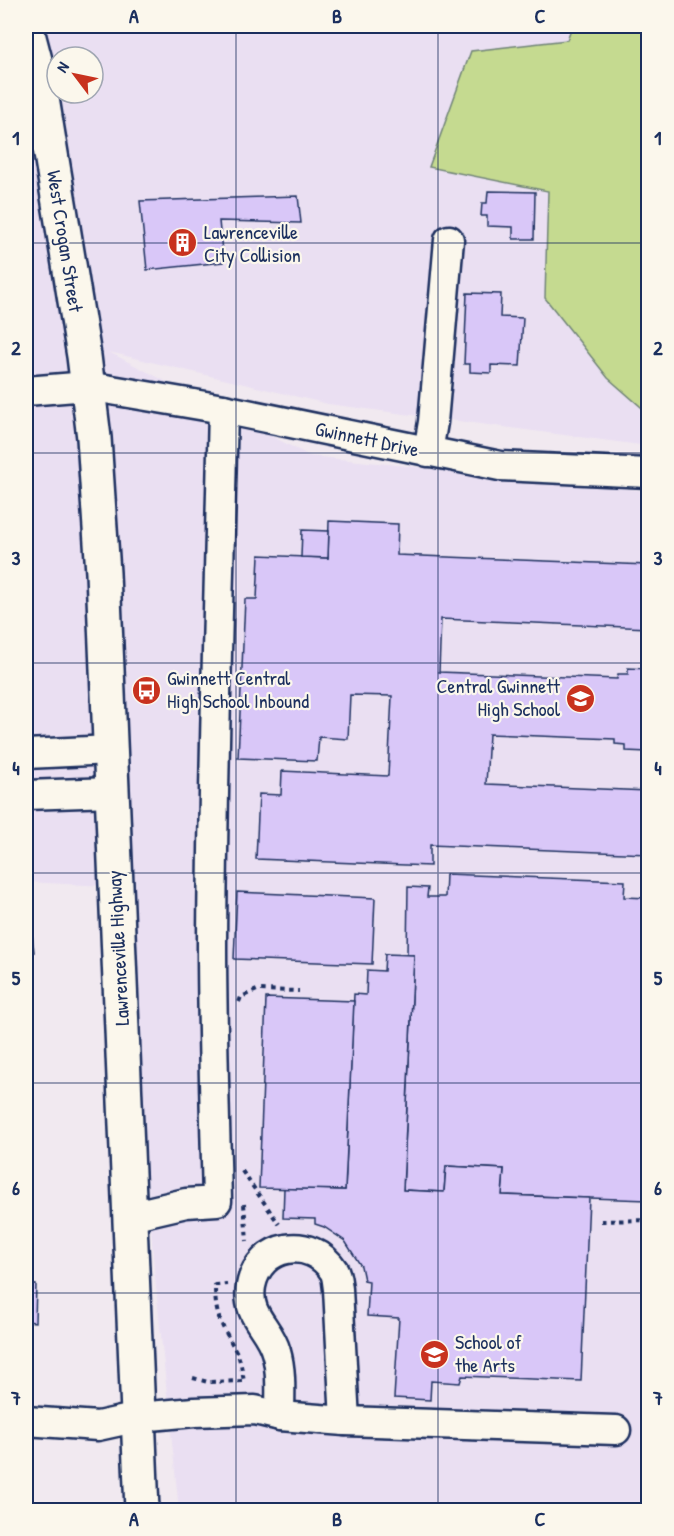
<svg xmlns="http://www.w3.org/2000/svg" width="674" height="1536" font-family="'Patrick Hand',sans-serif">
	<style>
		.built { fill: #eadff2; fill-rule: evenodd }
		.green { fill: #c5da90; stroke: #708477; stroke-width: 1.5 }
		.building { fill: #d9c7f8; stroke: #1b2f5e; stroke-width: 1.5 }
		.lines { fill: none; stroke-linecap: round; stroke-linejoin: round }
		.minor-casing { stroke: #1b2f5e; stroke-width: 33 }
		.major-casing { stroke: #1b2f5e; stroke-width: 38 }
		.path { stroke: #1b2f5e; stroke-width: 4; stroke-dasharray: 4.5 4.5; stroke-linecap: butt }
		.minor { stroke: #fbf7ec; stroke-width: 28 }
		.major { stroke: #fbf7ec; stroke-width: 33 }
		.grid { fill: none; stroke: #1b2f5e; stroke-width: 1.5; stroke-opacity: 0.55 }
		.labels { text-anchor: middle; stroke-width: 4.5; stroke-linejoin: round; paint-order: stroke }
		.poi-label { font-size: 20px; fill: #1b2f5e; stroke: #fbf7ec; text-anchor: start }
		.street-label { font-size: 20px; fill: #1b2f5e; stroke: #fbf7ec }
		.neatline { fill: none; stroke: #1b2f5e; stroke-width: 2 }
		.grid-label { font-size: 20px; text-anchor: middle; font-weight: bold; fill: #1b2f5e }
	</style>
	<rect width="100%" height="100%" fill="#f1e9f0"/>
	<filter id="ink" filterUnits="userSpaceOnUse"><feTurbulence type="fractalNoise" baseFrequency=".0167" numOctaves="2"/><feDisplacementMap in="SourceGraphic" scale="12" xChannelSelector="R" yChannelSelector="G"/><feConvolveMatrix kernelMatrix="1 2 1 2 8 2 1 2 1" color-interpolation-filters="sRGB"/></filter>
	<g filter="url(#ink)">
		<!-- built -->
		<path class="built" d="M26 26H648V446L328 404 109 352 310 456 648 491V1510H179L154 1268 125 887 26 882ZM57 57H93V93H57Z"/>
		<!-- green -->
		<path class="green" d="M572 26H648V413L608 378 545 298 548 191 429 167 471 51 567 40Z"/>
		<!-- building -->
		<g class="building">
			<path d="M488 191 535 192 534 239H513V227L487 226V216H481L482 203H487Z"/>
			<path d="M298 196 301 223 219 221 223 262 147 270 140 201Z"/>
			<path d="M467 293 501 294 500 317 523 318 520 366 491 365V373L470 372V364H464Z"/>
			<path d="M329 521 398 524 397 555 648 565V628L441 619 439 672 617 679 618 674H628V668L648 669V752L626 751V745L615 744V739L489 734 486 784 648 791V854L430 845V866L256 859 259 794 281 795 282 771 388 776 392 696 350 695 348 739 319 737 317 761 238 758 245 599H257L259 555 328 558Z"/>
			<path d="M302 530 329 531 328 558 301 557Z"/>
			<path d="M446 874 625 881 624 897 648 898V1200L502 1195 504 1169 446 1166 444 1192 403 1190 414 955H407L408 887 428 888 427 897H445Z"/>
			<path d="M237 892 375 898 372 964 234 959Z"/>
			<path d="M30 915 34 952 26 953V916Z"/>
			<path d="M385 954 414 955 403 1190 444 1192 446 1166 504 1169 502 1195 589 1198 581 1381 462 1376 460 1383 431 1381 430 1400 394 1398 399 1318 367 1316 369 1281 364 1280 361 1266 345 1241 324 1227 315 1224V1219L283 1218 284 1188 345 1190 354 994 366 995 367 970 384 971Z"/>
			<path d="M266 998 354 1001 345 1190 259 1188Z"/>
			<path d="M26 1284 36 1285 35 1322 26 1321Z"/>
		</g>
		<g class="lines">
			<defs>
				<g id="minor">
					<path d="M26 391 88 386 223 409 500 466 648 473"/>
					<path d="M428 452 433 422 449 240"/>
					<path d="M26 754 111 750"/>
					<path d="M26 795 112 792"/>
					<path d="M130 1216 186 1203 217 1201C215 1115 212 1029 212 943 213 765 219 587 223 409"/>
					<path d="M280 1416C280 1396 282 1372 276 1352 269 1326 246 1317 251 1286 259 1243 311 1235 334 1271 337 1276 337 1283 338 1289L345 1421"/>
					<path d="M26 1421 98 1426 139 1417 194 1412 255 1410 280 1416 345 1421 616 1430"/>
				</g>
				<path id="major" d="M26 26 37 68 84 356 94 438 103 573 142 1510"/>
			</defs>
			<!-- minor casing -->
			<use href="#minor" class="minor-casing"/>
			<!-- major casing -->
			<use href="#major" class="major-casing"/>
			<!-- path -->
			<g class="path">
				<path d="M239 1002 241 997 257 990 299 991"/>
				<path d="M242 1171 279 1224"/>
				<path d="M244 1204 247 1241"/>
				<path d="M601 1221 648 1220"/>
				<path d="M193 1378 208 1382 244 1381C242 1372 241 1361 237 1353 222 1324 215 1320 215 1285L227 1284"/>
			</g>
			<!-- minor -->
			<use href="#minor" class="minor"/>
			<!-- major -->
			<use href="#major" class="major"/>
		</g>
	</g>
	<!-- grid -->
	<path class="grid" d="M236 26V1510M438 26V1510M26 243H648M26 453H648M26 663H648M26 873H648M26 1083H648M26 1293H648"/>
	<!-- icons -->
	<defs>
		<symbol id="building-disc" viewBox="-11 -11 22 22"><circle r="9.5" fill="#c8321e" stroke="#fbf7ec"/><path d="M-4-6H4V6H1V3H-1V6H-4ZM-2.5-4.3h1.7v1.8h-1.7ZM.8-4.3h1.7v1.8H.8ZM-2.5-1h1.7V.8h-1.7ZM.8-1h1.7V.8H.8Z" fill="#fff"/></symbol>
		<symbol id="bus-disc" viewBox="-11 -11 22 22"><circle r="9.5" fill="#c8321e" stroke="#fbf7ec"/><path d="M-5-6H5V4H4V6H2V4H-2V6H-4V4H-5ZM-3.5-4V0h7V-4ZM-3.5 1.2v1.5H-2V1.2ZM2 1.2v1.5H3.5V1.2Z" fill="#fff"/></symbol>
		<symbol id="school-disc" viewBox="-11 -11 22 22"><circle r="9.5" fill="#c8321e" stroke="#fbf7ec"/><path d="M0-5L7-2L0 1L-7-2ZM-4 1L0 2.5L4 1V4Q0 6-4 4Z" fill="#fff"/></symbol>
	</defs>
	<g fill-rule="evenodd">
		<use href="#building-disc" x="166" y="226" width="33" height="33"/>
		<use href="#bus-disc" x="130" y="674" width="33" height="33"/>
		<use href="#school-disc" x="564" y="682" width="33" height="33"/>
		<use href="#school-disc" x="418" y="1338" width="33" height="33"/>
	</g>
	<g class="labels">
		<!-- poi labels -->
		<g class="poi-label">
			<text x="204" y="239">Lawrenceville<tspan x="204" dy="23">City Collision</tspan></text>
			<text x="167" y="685">Gwinnett Central<tspan x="167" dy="23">High School Inbound</tspan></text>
			<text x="560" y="693" text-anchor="end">Central Gwinnett<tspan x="560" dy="23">High School</tspan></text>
			<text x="455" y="1349">School of<tspan x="455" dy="23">the Arts</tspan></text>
		</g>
		<!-- street labels -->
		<g class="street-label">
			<text transform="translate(65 241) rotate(81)" y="7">West Crogan Street</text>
			<text transform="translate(367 439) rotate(12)" y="7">Gwinnett Drive</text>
			<text transform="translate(118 948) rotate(-93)" y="7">Lawrenceville Highway</text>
		</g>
	</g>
	<!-- margin -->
	<rect width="674" height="1536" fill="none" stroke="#fbf7ec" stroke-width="66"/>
	<!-- north arrow -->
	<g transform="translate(75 75) rotate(302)"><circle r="28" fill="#fbf7ec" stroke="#a1a7b3" stroke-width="1.5"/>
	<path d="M0-4.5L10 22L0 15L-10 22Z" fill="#c8321e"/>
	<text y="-9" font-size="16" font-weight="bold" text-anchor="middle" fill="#1b2f5e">N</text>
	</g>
	<rect x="33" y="33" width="608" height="1470" class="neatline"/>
	<g class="grid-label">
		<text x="134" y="23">A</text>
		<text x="337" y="23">B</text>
		<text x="540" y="23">C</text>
		<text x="16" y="145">1</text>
		<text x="658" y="145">1</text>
		<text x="16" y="355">2</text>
		<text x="658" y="355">2</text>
		<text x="16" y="565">3</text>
		<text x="658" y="565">3</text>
		<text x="16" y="775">4</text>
		<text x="658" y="775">4</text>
		<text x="16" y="985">5</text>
		<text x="658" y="985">5</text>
		<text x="16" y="1195">6</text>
		<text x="658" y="1195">6</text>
		<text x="16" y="1405">7</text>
		<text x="658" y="1405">7</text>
		<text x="134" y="1526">A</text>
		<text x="337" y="1526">B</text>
		<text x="540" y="1526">C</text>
	</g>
</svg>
